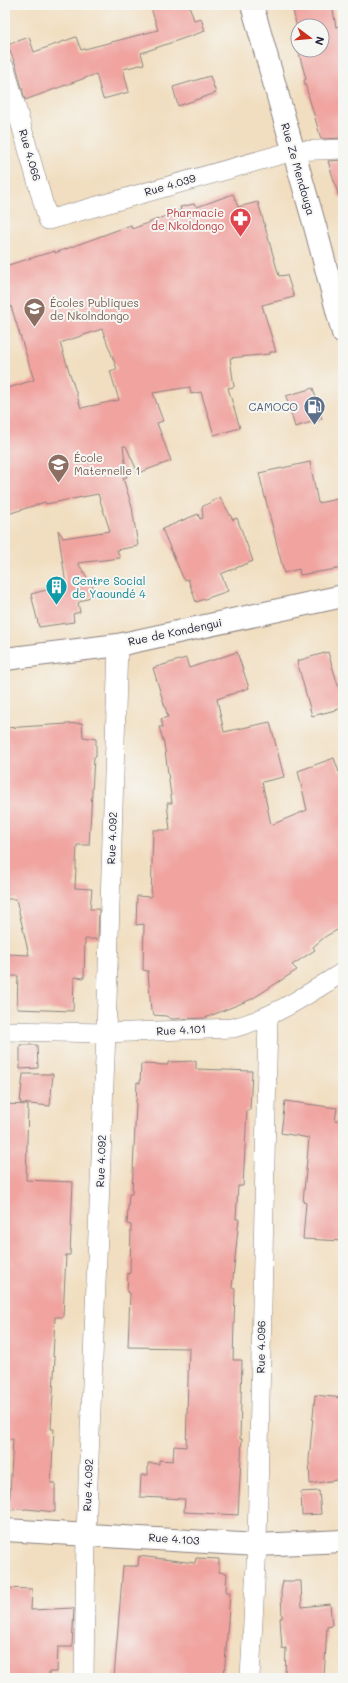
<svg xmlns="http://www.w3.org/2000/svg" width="348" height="1683" font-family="Mali,sans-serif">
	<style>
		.building { fill: #f0a39f; fill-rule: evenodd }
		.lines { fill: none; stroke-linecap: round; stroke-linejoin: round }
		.street-casing { stroke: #8a807e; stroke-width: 20 }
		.secondary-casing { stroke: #8a807e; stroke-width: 24 }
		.street { stroke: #fff; stroke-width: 19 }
		.secondary { stroke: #fff; stroke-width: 22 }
		.labels { text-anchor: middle; stroke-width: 4; stroke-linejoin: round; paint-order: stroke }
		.street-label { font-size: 11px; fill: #22223b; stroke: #f6f6f2 }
		.health-label { font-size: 11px; fill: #be3a42; stroke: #f6f6f2; text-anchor: end }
		.education-label { font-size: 11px; fill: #785e54; stroke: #f6f6f2; text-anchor: start }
		.service-label { font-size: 11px; fill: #4e5e75; stroke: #f6f6f2; text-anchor: end }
		.culture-label { font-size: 11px; fill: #0d838f; stroke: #f6f6f2; text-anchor: start }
	</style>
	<rect width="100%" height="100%" fill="#f6f6f2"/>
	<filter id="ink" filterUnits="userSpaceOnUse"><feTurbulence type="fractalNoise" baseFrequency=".025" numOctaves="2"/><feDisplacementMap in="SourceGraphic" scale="8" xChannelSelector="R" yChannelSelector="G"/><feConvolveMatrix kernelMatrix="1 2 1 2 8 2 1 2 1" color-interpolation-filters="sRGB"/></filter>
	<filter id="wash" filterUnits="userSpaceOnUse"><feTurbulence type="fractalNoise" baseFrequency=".012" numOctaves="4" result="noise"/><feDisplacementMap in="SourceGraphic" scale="16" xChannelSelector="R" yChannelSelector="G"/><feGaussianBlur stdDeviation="0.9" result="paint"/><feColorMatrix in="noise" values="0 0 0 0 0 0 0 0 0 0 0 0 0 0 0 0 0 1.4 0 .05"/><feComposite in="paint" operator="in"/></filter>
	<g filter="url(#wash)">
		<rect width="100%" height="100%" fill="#f1dec0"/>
		<g id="blocks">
			<!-- building -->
			<g class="building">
				<path d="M150 5H189L194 20 201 18 205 31 141 53 144 64 123 69 129 92 103 99 96 74 25 100 16 65 7 45 29 37 34 52 76 37 81 50 158 30Z"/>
				<path d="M292 5H332L336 27 343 25V138L321 139 304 80 306 79 298 50H322V26H298V34Z"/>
				<path d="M210 76 216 93 178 106 173 87Z"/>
				<path d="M343 160V196L339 197 328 161Z"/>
				<path d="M233 194 238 207 258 202 279 276 287 275 294 297 262 305 276 352H270V354L230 358 234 387 228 388 240 428 214 435 201 392 191 394 190 387 153 393 163 421 157 423 171 461 138 473 126 446H123L127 477 123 478 132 507 138 546 117 550 120 558 78 563 97 593 78 603 80 612 73 614 74 622 39 627 31 594 66 585 58 530 63 538 110 531 98 494 46 504 45 502 5 515V389L34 380 5 287V266L55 251V253L131 225 132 229 181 210 180 207 194 204 197 207ZM102 329 117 369 110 371 119 400 81 408 60 343Z"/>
				<path d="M313 388 322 419 295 427 286 396Z"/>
				<path d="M310 462 318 503 343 498V568L300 575 299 569 284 573 259 473Z"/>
				<path d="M220 497 233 520 237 518 253 561 221 574 228 591 196 602 188 579 184 580 162 529 198 514 200 519 203 518 202 507Z"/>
				<path d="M237 652 249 688 217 699 224 732 270 722 284 777 262 782 271 825 307 810 298 771 334 758 339 772 343 771V927L326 936 313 947 315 950 292 965 297 970 252 999 205 1018 172 1019 166 1016 154 1015 153 1011H151L148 971 143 970 144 924 136 925 137 896 151 897 153 830H170L167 803H172L164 743 159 727H163L161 719 168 717 153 668 186 658 189 668Z"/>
				<path d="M328 652 343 702V708L312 716 297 661Z"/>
				<path d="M82 723 83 737 96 739V757H94L89 845H77L75 888 92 889 90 909H99L98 939H85L84 978 74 977 73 1011 17 1009 18 976H6L7 954 29 955 16 899H5V728Z"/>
				<path d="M20 1045H37L38 1068 20 1069Z"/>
				<path d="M196 1061V1069L252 1071 250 1110H247L243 1186H238L236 1219H239L232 1288 235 1289 233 1360H242L240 1439H242L238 1515 184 1512 185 1499 140 1497 141 1475H148V1463L159 1464V1460L173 1461 174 1446 186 1447 189 1348 128 1347 130 1293 127 1292 128 1273 130 1274 131 1225 127 1224 129 1194H132L137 1082 140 1083 141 1064 168 1065V1062Z"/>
				<path d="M23 1074H53L50 1106 20 1103Z"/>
				<path d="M285 1101 337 1108 335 1121 343 1118V1241L303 1239 306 1203 303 1202 309 1138 281 1133Z"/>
				<path d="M5 1104 28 1105 26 1180 73 1182 70 1255H66L63 1317H55L53 1357H55L51 1429H54L51 1483H55V1512L27 1509 9 1510 13 1439H5V1181L7 1144H5Z"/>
				<path d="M315 1395 343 1398V1479L310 1484 309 1460Z"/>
				<path d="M319 1491 321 1514 302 1515 301 1492Z"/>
				<path d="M139 1556 195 1563 196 1558 219 1559V1572L227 1573 226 1592H230L224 1678H114L123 1566H138Z"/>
				<path d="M283 1581H301L302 1607 330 1604 332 1626 327 1627 324 1678H285L286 1648 282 1649 280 1618H282L281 1592Z"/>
				<path d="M5 1588 32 1589 31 1610 74 1608 72 1647H58L57 1672H49V1678H5Z"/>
			</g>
		</g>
	</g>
	<g filter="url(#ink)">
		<use href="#blocks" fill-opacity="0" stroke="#8a807e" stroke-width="1"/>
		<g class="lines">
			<defs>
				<g id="street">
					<path d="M5 68 48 220 293 151 343 149"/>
					<path d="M5 1031 106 1033 233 1028C273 1018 308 994 343 972"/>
					<path d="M84 1678 86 1533 106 1033 118 645"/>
					<path d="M250 1678 257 1545 268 1016"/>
				</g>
				<g id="secondary">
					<path d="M252 5 316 230 343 333"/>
					<path d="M5 659 118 645 343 596"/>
					<path d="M5 1530 257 1545 343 1541"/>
				</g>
			</defs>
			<!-- street casing -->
			<use href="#street" class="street-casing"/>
			<!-- secondary casing -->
			<use href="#secondary" class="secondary-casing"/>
			<!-- street -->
			<use href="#street" class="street"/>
			<!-- secondary -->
			<use href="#secondary" class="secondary"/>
		</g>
	</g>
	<!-- icons -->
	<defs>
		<symbol id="pharmacy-pin" viewBox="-11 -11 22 30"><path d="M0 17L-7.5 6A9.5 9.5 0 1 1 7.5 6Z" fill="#e0444e" stroke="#f6f6f2"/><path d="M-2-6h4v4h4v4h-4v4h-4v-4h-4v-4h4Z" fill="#fff"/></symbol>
		<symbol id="school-pin" viewBox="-11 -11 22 30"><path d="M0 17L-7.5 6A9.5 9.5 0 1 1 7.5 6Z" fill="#8d6e63" stroke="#f6f6f2"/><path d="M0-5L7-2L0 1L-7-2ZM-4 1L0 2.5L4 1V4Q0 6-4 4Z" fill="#fff"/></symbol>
		<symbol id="fuel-pin" viewBox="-11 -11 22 30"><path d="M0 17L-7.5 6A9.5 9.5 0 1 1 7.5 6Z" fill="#5c6f8a" stroke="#f6f6f2"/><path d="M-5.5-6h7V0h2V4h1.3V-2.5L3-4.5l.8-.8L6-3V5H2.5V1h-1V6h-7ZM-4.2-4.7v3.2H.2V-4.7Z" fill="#fff"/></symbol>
		<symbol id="building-pin" viewBox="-11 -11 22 30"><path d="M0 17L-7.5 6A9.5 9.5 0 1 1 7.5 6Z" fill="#0f9aa8" stroke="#f6f6f2"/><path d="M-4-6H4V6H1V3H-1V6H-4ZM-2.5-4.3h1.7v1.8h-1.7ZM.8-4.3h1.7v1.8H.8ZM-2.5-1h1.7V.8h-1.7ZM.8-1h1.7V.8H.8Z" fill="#fff"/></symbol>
	</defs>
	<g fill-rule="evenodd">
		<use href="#pharmacy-pin" x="228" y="206" width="25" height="34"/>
		<use href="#school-pin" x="22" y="296" width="25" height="34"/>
		<use href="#fuel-pin" x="302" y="394" width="25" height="34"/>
		<use href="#school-pin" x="46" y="452" width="25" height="34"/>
		<use href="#building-pin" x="44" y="574" width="25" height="34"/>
	</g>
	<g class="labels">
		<!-- street labels -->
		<g class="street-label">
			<text transform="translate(30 155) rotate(74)" y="4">Rue 4.066</text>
			<text transform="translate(298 169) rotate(74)" y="4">Rue Ze Mendouga</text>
			<text transform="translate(170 185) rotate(-16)" y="4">Rue 4.039</text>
			<text transform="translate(175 632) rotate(-12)" y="4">Rue de Kondengui</text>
			<text transform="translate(112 838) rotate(-88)" y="4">Rue 4.092</text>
			<text transform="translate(181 1030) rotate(-3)" y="4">Rue 4.101</text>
			<text transform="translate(101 1161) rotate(-88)" y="4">Rue 4.092</text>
			<text transform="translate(261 1347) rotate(-89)" y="4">Rue 4.096</text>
			<text transform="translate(88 1485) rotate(-88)" y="4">Rue 4.092</text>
			<text transform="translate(174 1539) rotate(4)" y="4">Rue 4.103</text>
		</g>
		<!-- health labels -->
		<g class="health-label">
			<text x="224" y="217">Pharmacie<tspan x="224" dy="13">de Nkoldongo</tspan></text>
		</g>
		<!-- education labels -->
		<g class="education-label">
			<text x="50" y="307">Écoles Publiques<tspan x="50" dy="13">de Nkolndongo</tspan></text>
			<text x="74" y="462">École<tspan x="74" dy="13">Maternelle 1</tspan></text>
		</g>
		<!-- service labels -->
		<g class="service-label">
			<text x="298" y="411">CAMOCO</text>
		</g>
		<!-- culture labels -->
		<g class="culture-label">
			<text x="72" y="585">Centre Social<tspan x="72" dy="13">de Yaoundé 4</tspan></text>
		</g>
	</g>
	<!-- margin -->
	<rect width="348" height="1683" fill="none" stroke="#f6f6f2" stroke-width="20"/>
	<!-- north arrow -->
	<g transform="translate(310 38) rotate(106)"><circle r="19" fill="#f6f6f2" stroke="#a1a1a9"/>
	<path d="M0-3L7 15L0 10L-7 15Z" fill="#c8321e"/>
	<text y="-6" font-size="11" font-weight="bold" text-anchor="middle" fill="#22223b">N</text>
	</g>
</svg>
